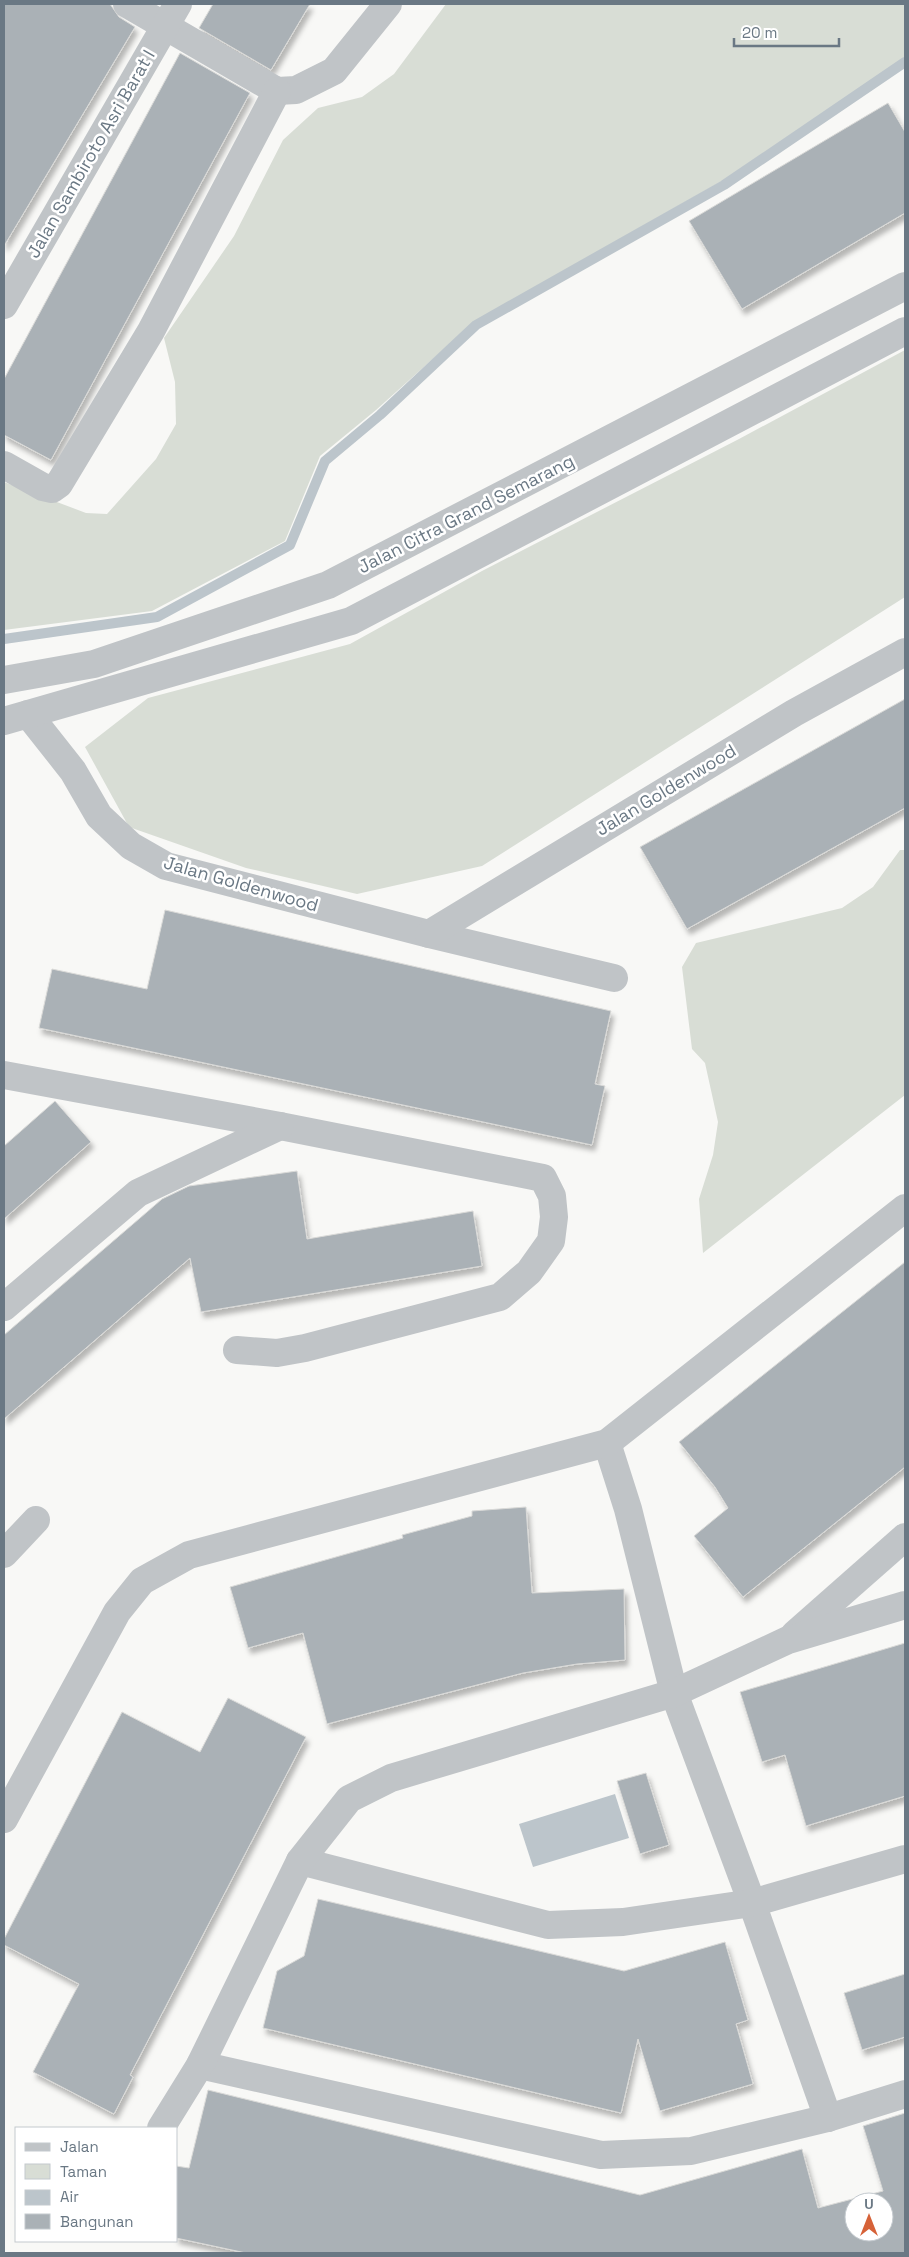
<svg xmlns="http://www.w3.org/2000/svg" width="909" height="2257" font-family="'Space Grotesk',sans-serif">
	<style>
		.green { fill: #d8ddd5 }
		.water { fill: #bcc5cb }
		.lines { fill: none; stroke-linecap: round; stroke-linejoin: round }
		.stream { stroke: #bcc5cb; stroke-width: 10 }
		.building { fill: #aab1b6; stroke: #dadad8; fill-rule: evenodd; filter: url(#shadow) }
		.minor { stroke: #c0c4c7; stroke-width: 28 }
		.labels { text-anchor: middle; stroke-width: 5; stroke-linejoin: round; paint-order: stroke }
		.street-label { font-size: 18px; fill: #6a7884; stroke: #fff }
	</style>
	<defs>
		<filter id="shadow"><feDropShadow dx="3" dy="5.5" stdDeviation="2.5" flood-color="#0004"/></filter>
	</defs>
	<rect width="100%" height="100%" fill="#f8f8f6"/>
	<!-- green -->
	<g class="green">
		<path d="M446 4H905V57L722 181 475 321 376 410 320 456 285 541 152 611 4 630V482L86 513 107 514 156 459 176 424 175 382 164 338 234 236 283 140 318 108 362 97 394 74Z"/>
		<path d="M905 350V597L482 866 357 894 246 868 129 827 85 747 148 698 350 644 482 571 739 439Z"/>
		<path d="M900 850H905V1095L703 1253 699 1199 713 1155 718 1122 705 1063 692 1049 682 967 696 943 842 908 873 887Z"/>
	</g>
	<!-- water -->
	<path class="water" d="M615 1794 629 1838 533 1867 519 1824Z"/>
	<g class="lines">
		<!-- stream -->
		<path class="stream" d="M4 639 157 617 290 545 325 461 380 415 476 325 724 185 905 62"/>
	</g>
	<!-- building -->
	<g class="building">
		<path d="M4 4H110L119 17 135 27 4 246Z"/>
		<path d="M213 4H310L271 70 199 28Z"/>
		<path d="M180 53 250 93 51 460 4 435V379Z"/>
		<path d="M888 103 905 132V213L742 309 689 221Z"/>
		<path d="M905 699V808L687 929 640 847Z"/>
		<path d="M165 910 611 1011 595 1084 605 1086 592 1145 39 1028 52 969 147 989Z"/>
		<path d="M55 1101 91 1142 4 1219V1146Z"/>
		<path d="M297 1171 307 1239 473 1211 482 1266 201 1312 190 1258 4 1419V1335L147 1212 162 1199 189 1186Z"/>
		<path d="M905 1262V1467L743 1597 694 1536 728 1508 715 1487 679 1442Z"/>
		<path d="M526 1507 532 1593 624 1589 625 1660 577 1664 523 1673 327 1724 303 1633 248 1648 230 1587 403 1538 402 1535 472 1516V1511Z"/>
		<path d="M905 1643V1796L806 1826 785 1755 762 1762 740 1692Z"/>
		<path d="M228 1698 306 1737 130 2075 133 2077 114 2114 33 2072 79 1984 4 1945V1939L122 1712 200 1752Z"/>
		<path d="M646 1773 669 1845 640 1854 617 1781Z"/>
		<path d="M318 1899 624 1971 725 1942 748 2020 736 2024 753 2084 660 2111 638 2039 621 2113 263 2028 277 1971 304 1956Z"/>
		<path d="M905 1974V2037L862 2050 844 1993Z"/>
		<path d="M208 2090 640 2195 802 2149 818 2208 883 2191 863 2126 905 2113V2253H246L176 2238V2166L189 2168ZM854 2202H884V2232H854Z"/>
	</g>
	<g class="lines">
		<!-- minor -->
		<g class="minor">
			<path d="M127 4 277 91 296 90 334 71 388 4"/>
			<path d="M4 305 178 4"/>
			<path d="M4 465 43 487 52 489 59 484 151 331 277 91"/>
			<path d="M4 680 94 664 328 585 905 286"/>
			<path d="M28 714 73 771 99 816 131 846 166 866 429 934 614 978"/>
			<path d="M4 721 351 621 905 331"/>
			<path d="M429 934 794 713 905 652"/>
			<path d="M4 1075 280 1126 543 1178 552 1196 554 1217 551 1241 529 1272 500 1297 305 1348 277 1353 237 1350"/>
			<path d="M4 1307 138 1193 280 1126"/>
			<path d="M607 1443 628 1509 674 1693 752 1903 828 2118"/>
			<path d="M4 1554 36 1520"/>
			<path d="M795 1634 905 1537"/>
			<path d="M4 1819 117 1612 142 1581 189 1555 607 1443 905 1208"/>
			<path d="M300 1861 548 1925 623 1922 752 1903 905 1859"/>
			<path d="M200 2065 601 2155 691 2151 828 2118 905 2094"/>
			<path d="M161 2128 200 2065 300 1861 349 1799 391 1778 674 1693 788 1640 905 1605"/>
		</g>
	</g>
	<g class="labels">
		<!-- street labels -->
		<g class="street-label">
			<text transform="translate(91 154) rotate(-60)" y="6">Jalan Sambiroto Asri Barat I</text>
			<text transform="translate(466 514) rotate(-27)" y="6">Jalan Citra Grand Semarang</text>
			<text transform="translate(666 790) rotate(-31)" y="6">Jalan Goldenwood</text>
			<text transform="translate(241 884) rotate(16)" y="6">Jalan Goldenwood</text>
		</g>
	</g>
	<!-- border -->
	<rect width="909" height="2257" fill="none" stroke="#6a7884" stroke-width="10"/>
	<!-- legend -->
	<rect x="15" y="2127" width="162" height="115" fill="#ffffff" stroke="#c3c9ce"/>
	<rect x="25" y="2143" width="25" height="8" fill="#c0c4c7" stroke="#c3c9ce"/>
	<text x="60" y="2152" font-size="15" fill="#6a7884">Jalan</text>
	<rect x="25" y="2164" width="25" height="15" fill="#d8ddd5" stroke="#c3c9ce"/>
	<text x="60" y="2177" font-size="15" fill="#6a7884">Taman</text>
	<rect x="25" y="2190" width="25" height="15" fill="#bcc5cb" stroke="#c3c9ce"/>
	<text x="60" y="2202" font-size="15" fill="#6a7884">Air</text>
	<rect x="25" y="2214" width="25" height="15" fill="#aab1b6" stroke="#c3c9ce"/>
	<text x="60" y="2227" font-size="15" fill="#6a7884">Bangunan</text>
	<!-- north arrow -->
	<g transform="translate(869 2217)"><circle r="24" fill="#ffffff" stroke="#c3c9ce"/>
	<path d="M0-4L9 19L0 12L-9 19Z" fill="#d66238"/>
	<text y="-8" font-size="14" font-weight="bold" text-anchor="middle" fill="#6a7884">U</text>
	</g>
	<!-- scale -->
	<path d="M734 38v8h105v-8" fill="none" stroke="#6a7884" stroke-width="2.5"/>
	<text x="742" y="38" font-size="15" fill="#6a7884" stroke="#ffffff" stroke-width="4" paint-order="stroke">20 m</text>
</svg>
